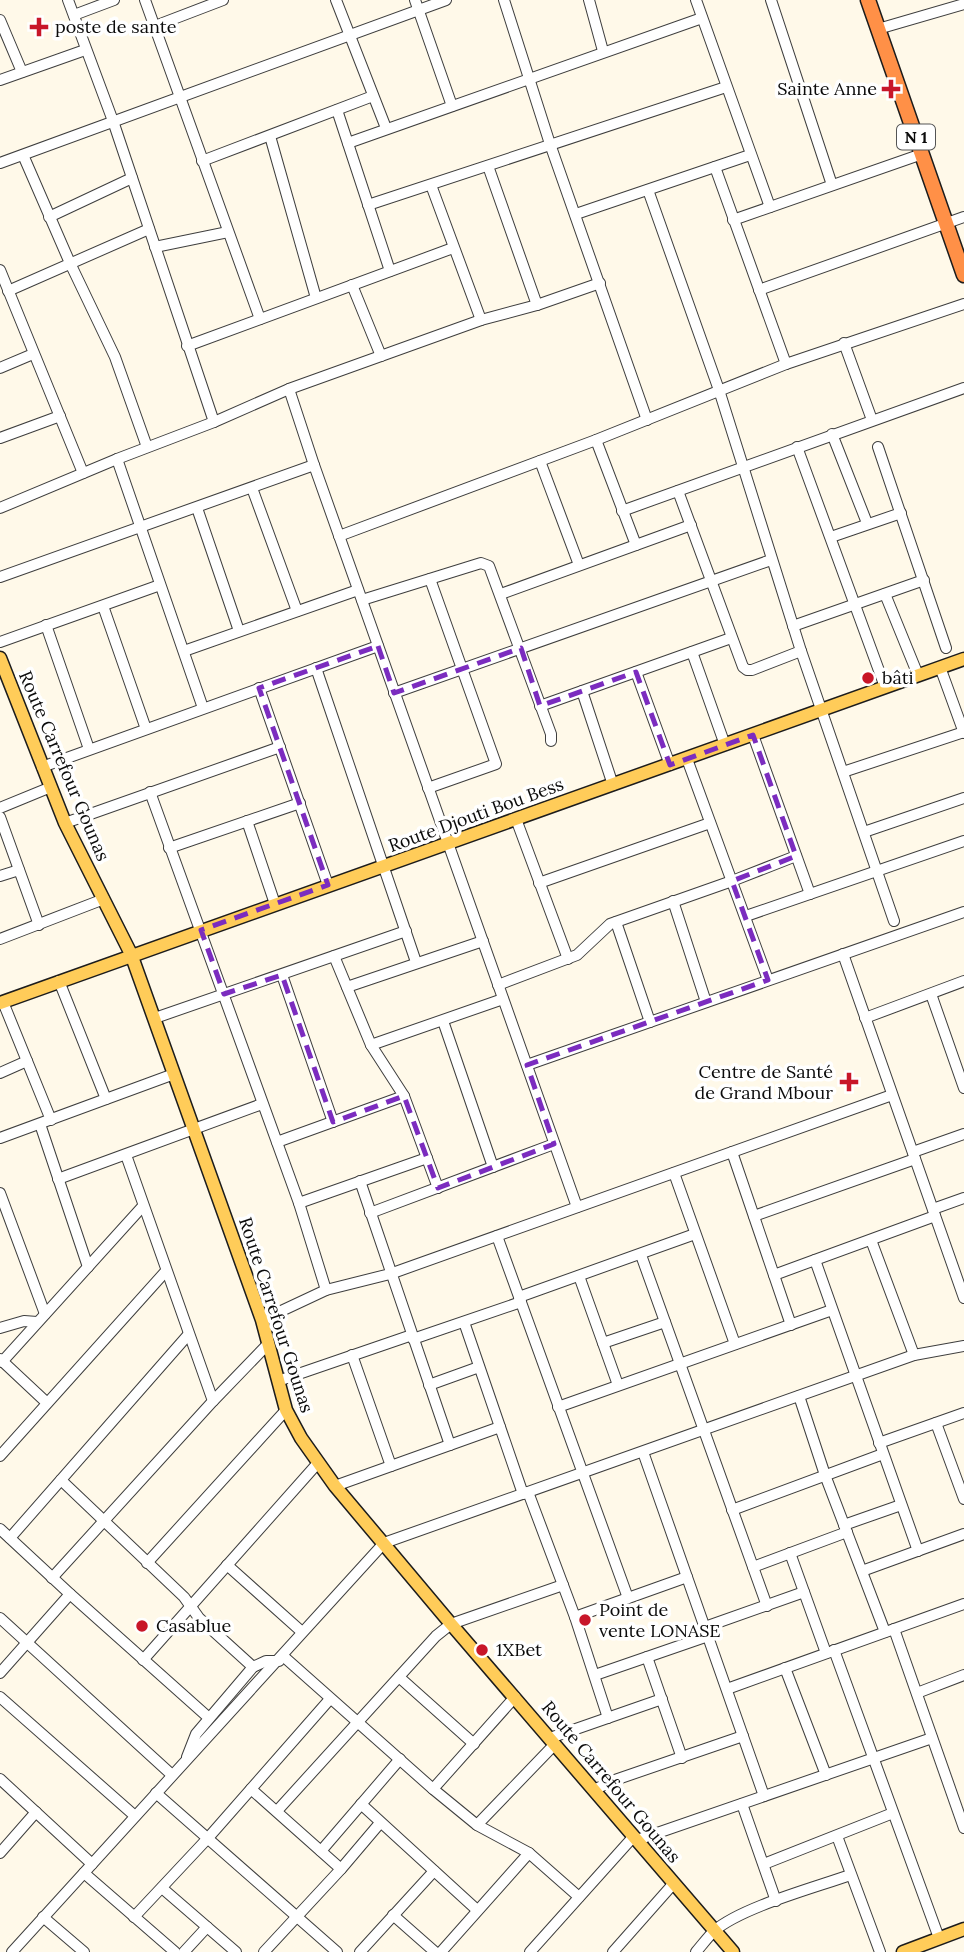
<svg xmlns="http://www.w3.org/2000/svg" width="964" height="1952" font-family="Lora,serif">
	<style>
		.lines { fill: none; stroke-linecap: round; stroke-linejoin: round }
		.minor-casing { stroke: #3e3e3e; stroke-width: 12 }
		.major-casing { stroke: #1c1c1c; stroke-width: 15 }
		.highway-casing { stroke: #1c1c1c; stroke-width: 17 }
		.minor { stroke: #fff; stroke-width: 10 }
		.major { stroke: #ffcc59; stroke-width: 12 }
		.highway { stroke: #ff9047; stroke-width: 14 }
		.marked { fill: none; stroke: #7b2cbf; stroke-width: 5; stroke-dasharray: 14 9; stroke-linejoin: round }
		.poi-dot { fill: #c81629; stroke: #fff; stroke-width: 2.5 }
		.labels { text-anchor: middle; stroke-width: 7; stroke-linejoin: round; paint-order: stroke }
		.shield { fill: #fff; stroke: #545454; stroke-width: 2 }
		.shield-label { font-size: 16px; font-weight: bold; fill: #0b0b0b }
		.poi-label { font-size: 18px; fill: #0b0b0b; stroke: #fff; text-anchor: start }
		.street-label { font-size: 18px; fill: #0b0b0b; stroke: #fff }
	</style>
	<rect width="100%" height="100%" fill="#fff9e9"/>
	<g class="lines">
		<defs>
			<g id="minor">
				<path d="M68 0 113 121 214 422"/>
				<path d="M145 0 260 319"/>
				<path d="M336 0 386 128"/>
				<path d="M415 0 452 106"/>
				<path d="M504 0 550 144 647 420"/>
				<path d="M589 0 603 51"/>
				<path d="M696 0 770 207"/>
				<path d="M771 0 832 185"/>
				<path d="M74 15 114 0"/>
				<path d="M0 20 22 72"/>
				<path d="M155 26 223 0"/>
				<path d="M878 29 964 4"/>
				<path d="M0 80 85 50"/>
				<path d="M337 110 390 271"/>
				<path d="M270 136 316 298"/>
				<path d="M348 143 702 18"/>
				<path d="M23 155 70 263 115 357 147 447"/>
				<path d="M202 161 373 96"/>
				<path d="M0 163 446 0"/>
				<path d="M488 166 537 305"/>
				<path d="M715 167 786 364"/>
				<path d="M431 185 481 320"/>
				<path d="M648 190 719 390 801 651 894 921"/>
				<path d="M368 205 726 87"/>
				<path d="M576 214 750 155"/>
				<path d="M49 217 132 178"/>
				<path d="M733 220 922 154"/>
				<path d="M155 247 228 232"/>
				<path d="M0 270 83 473"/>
				<path d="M352 285 381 356"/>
				<path d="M759 290 964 217"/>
				<path d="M8 291 149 229"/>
				<path d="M844 343 872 420"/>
				<path d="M187 346 453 248"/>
				<path d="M0 368 33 354"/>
				<path d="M289 389 314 465 577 1207"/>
				<path d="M832 434 867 523"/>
				<path d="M0 438 60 416"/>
				<path d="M596 440 636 545"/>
				<path d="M797 447 885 687"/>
				<path d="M878 447 946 648"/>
				<path d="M117 459 203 708"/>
				<path d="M540 461 579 565"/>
				<path d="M252 488 297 611"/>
				<path d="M678 491 743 667 747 670H752L801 651"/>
				<path d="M0 508 117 459 214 422 289 389 481 320 537 305 600 283"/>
				<path d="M197 508 239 631"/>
				<path d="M622 511 964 388"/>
				<path d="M339 536 596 440 786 364 964 304"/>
				<path d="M831 537 901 513"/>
				<path d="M0 577 314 465"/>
				<path d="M501 594 691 525"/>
				<path d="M885 594 918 675"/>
				<path d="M362 600 481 563 489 566 551 734V741"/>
				<path d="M103 606 146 729"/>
				<path d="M46 625 89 749"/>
				<path d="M793 626 924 580"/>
				<path d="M0 642 160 585"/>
				<path d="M184 651 358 590"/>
				<path d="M692 652 725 745"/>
				<path d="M940 667 964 733"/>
				<path d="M316 668 416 962"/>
				<path d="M636 672 670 765"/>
				<path d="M259 688 328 885"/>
				<path d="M582 691 613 785"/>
				<path d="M394 693 771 560"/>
				<path d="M540 706 731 638"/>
				<path d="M753 735 810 894"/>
				<path d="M687 759 768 980"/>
				<path d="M42 767 378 646"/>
				<path d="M843 772 964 732"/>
				<path d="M428 788 496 764 430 579"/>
				<path d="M150 792 299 1203 326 1290"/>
				<path d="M0 808 51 787"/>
				<path d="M0 817 39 925"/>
				<path d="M516 819 568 959"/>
				<path d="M247 821 275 904"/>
				<path d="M65 823 280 747"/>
				<path d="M864 832 964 798"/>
				<path d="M169 848 300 803"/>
				<path d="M0 876 19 870"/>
				<path d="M539 883 710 823"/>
				<path d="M673 901 706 1002"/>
				<path d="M746 916 964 841"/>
				<path d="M616 922 650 1022"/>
				<path d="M0 939 104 899"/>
				<path d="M843 954 964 1298"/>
				<path d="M334 956 371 1045 404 1096 438 1188"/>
				<path d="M282 975 333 1122"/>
				<path d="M59 981 106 1099"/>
				<path d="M498 985 577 955 610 924 732 881 796 856"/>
				<path d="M347 987 483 941"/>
				<path d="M931 994 964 1088"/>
				<path d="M3 1002 51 1120"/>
				<path d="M155 1018 406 931"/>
				<path d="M865 1018 964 981"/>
				<path d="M443 1021 493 1167"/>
				<path d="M371 1045 503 999"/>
				<path d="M527 1065 964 912"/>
				<path d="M0 1073 27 1061"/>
				<path d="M40 1124 88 1267"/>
				<path d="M0 1138 174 1074"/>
				<path d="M277 1142 404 1096"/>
				<path d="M732 1152 791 1325"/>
				<path d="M913 1152 964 1134"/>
				<path d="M126 1155 213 1401"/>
				<path d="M674 1173 735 1344"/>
				<path d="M58 1179 262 1104"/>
				<path d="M360 1181 450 1445"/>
				<path d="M0 1193 45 1314"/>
				<path d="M299 1203 427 1158"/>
				<path d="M933 1209 964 1198"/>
				<path d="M370 1213 554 1144"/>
				<path d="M754 1216 915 1159"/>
				<path d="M497 1236 628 1598"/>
				<path d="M871 1240 914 1355"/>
				<path d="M641 1255 767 1606"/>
				<path d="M815 1260 918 1551"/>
				<path d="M774 1275 935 1216"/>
				<path d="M579 1276 618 1385"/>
				<path d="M519 1297 695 1234"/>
				<path d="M262 1320 326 1290 390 1274 892 1095"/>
				<path d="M464 1322 523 1494"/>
				<path d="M0 1328 24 1321 37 1322"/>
				<path d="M413 1339 521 1302"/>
				<path d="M603 1343 665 1322"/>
				<path d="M352 1355 391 1466"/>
				<path d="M0 1359 46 1402"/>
				<path d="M2 1362 143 1206"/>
				<path d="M278 1381 412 1335"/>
				<path d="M429 1385 479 1367"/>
				<path d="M799 1396 825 1475 885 1632"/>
				<path d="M558 1407 832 1310"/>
				<path d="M936 1423 964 1499"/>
				<path d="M879 1443 964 1413"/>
				<path d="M643 1452 764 1796"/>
				<path d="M0 1456 166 1271"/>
				<path d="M61 1480 184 1597 199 1618 253 1667"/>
				<path d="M335 1486 500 1427"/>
				<path d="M528 1492 575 1617 608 1718"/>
				<path d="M732 1510 883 1454"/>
				<path d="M844 1525 901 1505"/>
				<path d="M0 1529 70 1594 209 1718"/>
				<path d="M10 1538 188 1335"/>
				<path d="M790 1553 826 1653"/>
				<path d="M147 1563 286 1410"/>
				<path d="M227 1565 302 1632"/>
				<path d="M753 1567 847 1532"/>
				<path d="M862 1571 964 1534"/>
				<path d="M52 1578 213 1401 268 1344"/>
				<path d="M575 1617 687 1577"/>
				<path d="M0 1618 172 1775"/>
				<path d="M705 1627 804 1592"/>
				<path d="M894 1629 964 1828"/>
				<path d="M834 1650 939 1938"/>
				<path d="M283 1656 433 1789 477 1825 529 1853 579 1897"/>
				<path d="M647 1657 682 1758"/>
				<path d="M143 1660 317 1464"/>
				<path d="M785 1668 826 1775"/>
				<path d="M0 1673 70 1594"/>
				<path d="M595 1675 708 1636"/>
				<path d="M399 1677 474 1744"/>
				<path d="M727 1689 964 1604"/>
				<path d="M917 1693 964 1675"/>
				<path d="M0 1697 135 1816"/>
				<path d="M550 1738 662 1699"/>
				<path d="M187 1757 196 1734 253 1667 266 1661H279"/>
				<path d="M0 1779 92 1864"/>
				<path d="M251 1789 341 1869"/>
				<path d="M433 1789 515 1697"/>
				<path d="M594 1790 612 1781 743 1736"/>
				<path d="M156 1793 337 1952"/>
				<path d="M361 1804 477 1910"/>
				<path d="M742 1804 776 1901"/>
				<path d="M277 1811 436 1636 451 1624 563 1585"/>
				<path d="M477 1825 555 1744"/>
				<path d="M837 1836 880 1952"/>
				<path d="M637 1840 932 1738"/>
				<path d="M321 1851 400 1759"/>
				<path d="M0 1853 36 1812"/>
				<path d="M764 1864 893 1813"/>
				<path d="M84 1873 175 1952"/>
				<path d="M162 1888 236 1952"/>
				<path d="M393 1915 435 1952"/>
				<path d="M43 1917 84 1952"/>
				<path d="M134 1917 208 1838 330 1699"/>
				<path d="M12 1952 384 1543 914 1355 964 1346"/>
				<path d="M184 1952 207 1927"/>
				<path d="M264 1952 341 1869 380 1823"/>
				<path d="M360 1952 434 1871"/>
				<path d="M441 1952 529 1853"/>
				<path d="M530 1952 634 1836"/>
				<path d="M613 1952 674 1883"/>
				<path d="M696 1952C702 1945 708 1937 714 1931 742 1907 814 1888 850 1875"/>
			</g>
			<g id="major">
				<path d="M0 658 65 823 131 954 262 1320 286 1410 301 1438 335 1486 451 1624 733 1952"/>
				<path d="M0 1003 964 659"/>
				<path d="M903 1952 964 1929"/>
			</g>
			<path id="highway" d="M868 0 964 275"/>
		</defs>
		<!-- minor casing -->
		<use href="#minor" class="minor-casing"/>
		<!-- major casing -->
		<use href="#major" class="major-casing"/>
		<!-- highway casing -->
		<use href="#highway" class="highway-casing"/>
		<!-- minor -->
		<use href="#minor" class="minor"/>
		<!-- major -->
		<use href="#major" class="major"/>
		<!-- highway -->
		<use href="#highway" class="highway"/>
	</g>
	<!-- marked area -->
	<path class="marked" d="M378 646 394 693 521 648 540 706 636 672 670 765 753 735 796 856 732 881 768 980 527 1065 554 1144 438 1188 404 1096 333 1122 282 975 224 994 201 930 328 885 259 688Z"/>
	<!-- markers -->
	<g class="poi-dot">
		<path d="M35.5 16.5h7v7h7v7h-7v7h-7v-7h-7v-7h7z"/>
		<path d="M887.5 78.5h7v7h7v7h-7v7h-7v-7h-7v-7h7z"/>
		<circle cx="868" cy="678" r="7"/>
		<path d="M845.5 1071.5h7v7h7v7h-7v7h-7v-7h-7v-7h7z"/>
		<circle cx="585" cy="1620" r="7"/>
		<circle cx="142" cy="1626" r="7"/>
		<circle cx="482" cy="1650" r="7"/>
	</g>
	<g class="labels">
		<!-- shield labels -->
		<rect class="shield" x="897" y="124.5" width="38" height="25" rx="5"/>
		<g class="shield-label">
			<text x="916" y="143">N 1</text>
		</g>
		<!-- poi labels -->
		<g class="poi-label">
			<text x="55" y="33">poste de sante</text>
			<text x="877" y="95" text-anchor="end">Sainte Anne</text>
			<text x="882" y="684">bâti</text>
			<text x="833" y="1078" text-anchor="end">Centre de Santé<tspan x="833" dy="21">de Grand Mbour</tspan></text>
			<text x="599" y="1616">Point de<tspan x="599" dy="21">vente LONASE</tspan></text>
			<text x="156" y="1632">Casablue</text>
			<text x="496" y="1656">1XBet</text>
		</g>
		<!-- street labels -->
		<g class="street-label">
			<text transform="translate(64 766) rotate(67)" y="6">Route Carrefour Gounas</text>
			<text transform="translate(476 815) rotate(-20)" y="6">Route Djouti Bou Bess</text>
			<text transform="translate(276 1315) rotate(72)" y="6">Route Carrefour Gounas</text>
			<text transform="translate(611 1782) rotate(50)" y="6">Route Carrefour Gounas</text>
		</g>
	</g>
</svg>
